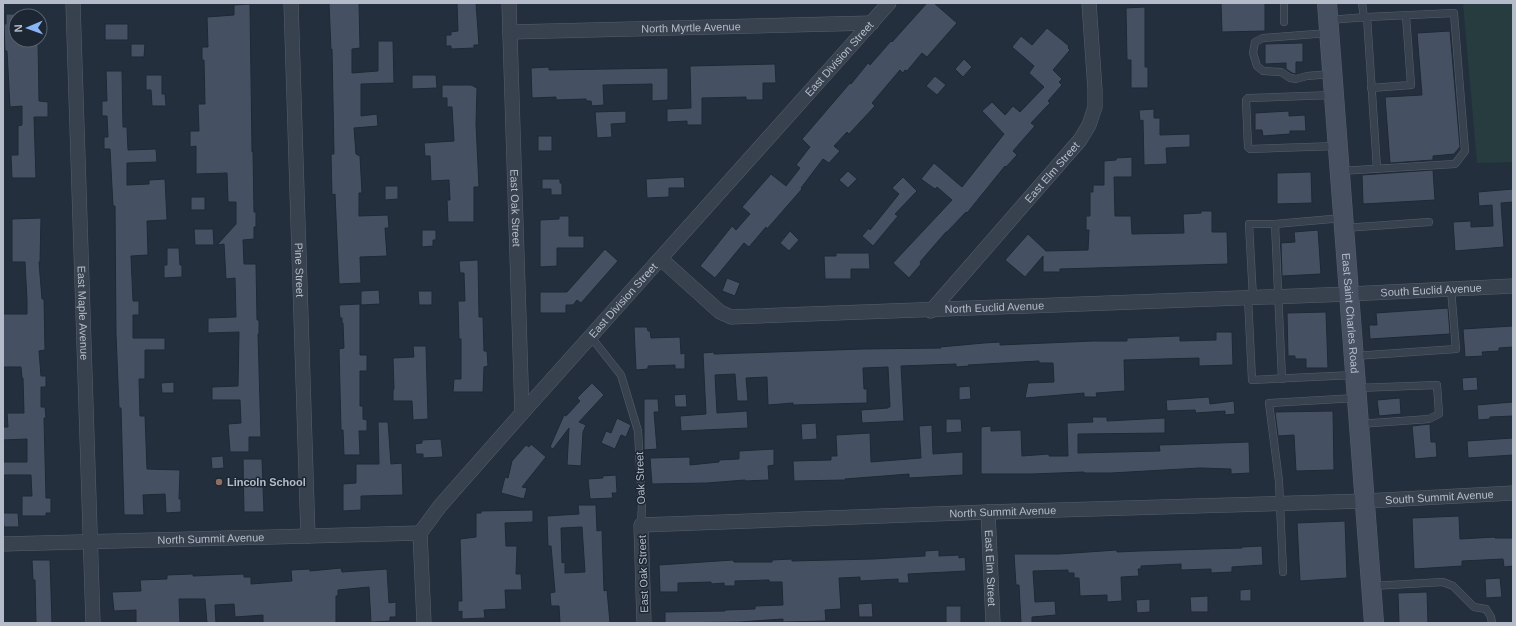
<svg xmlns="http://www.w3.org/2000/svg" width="1516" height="626" font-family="Arial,sans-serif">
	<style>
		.green { fill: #263c3f }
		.building { fill: #455162; stroke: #1f2835; fill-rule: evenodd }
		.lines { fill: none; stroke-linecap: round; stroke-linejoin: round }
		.lane-casing { stroke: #565f6c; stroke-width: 8 }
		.street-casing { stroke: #565f6c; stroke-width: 15 }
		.secondary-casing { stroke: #565f6c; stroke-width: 20 }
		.lane { stroke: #38414e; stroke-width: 7 }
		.street { stroke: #38414e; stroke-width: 14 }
		.secondary { stroke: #465061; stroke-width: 19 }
		.education-dot { fill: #8d6e63; stroke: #1d2633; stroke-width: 1.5 }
		.labels { text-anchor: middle; stroke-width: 3; stroke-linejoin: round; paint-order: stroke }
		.street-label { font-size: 11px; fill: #b4bcc9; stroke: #1d2633 }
		.poi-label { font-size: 11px; font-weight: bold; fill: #b4bcc9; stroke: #1d2633; text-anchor: start }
	</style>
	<rect width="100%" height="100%" fill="#242f3e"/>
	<!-- green -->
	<path class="green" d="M1463 3H1513V162L1477 163Z"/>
	<!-- building -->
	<g class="building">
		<path d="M329 3H359L360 48 352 49V73L378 71V41H393L394 83 361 84V116L377 114 378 126 354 128 356 154 360 156 362 193H359V216L388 215 389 228H385L387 256 360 257 361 283 339 284 335 194 332 195 331 154H334L332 49 331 50Z"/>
		<path d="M457 3H476L479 45H474V48L451 49V46H446V35H451V32L458 31Z"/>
		<path d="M927 3H934L957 23 927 57 922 53 907 71 905 70 903 73 900 70 872 103 875 106 849 134 847 132 834 146 840 151 829 163 823 159 801 188 802 189 767 229 766 227 749 247 744 243 715 278 700 266 732 226 736 230 750 214 742 207 771 174 786 186 800 168 796 165 810 147 802 139 850 83 851 84 868 63 870 65 891 41 892 42Z"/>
		<path d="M1221 3H1265V31L1222 32Z"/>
		<path d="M250 4 252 152 253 151 254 212H256V227H254V239L243 240 244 264H256L257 320H259V334H258L261 437H249V452H230L228 424 241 423 240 400H212V387L238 386 239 332 208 333V318L236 317 235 278 226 279 224 244 217 245 236 224V202H228L227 173 196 174V146L190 147V131H199L198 104H205L204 60H202V47H208L207 17 234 15V5Z"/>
		<path d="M1145 7V67H1148V88H1131V60H1127L1126 8Z"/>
		<path d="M6 14H16V41H38L39 101 48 102V117H34L36 178H12L11 155H18V126L22 125V106L10 107 7 51H5L4 24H6Z"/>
		<rect x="105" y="24" width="23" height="16"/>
		<path d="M1047 28 1069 46 1068 48 1070 50 1053 70 1062 79 1059 82 1062 85 1048 101 1050 103 1031 123 1035 126 1013 151 1017 155 1006 167 1005 166 967 213 966 212 947 232H946L920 262 921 264 909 278 893 263 952 200 937 187 935 189 921 179 934 163 962 187 1004 134 982 111 992 102 1005 115 1013 106 1020 112 1044 87 1029 73 1034 66 1012 47 1021 36 1032 45Z"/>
		<path d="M1450 31 1460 147 1454 154 1433 156V160L1390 163 1385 97 1422 95 1417 33Z"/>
		<path d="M1303 43V62H1296V74L1292 73 1286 69V63L1265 64V44Z"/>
		<path d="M131 44H145L144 57H131Z"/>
		<path d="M964 59 972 67 963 77 955 69Z"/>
		<path d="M775 64 776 83H763V100H746V97L702 98V125H687V121L667 122V109L691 108 690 66Z"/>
		<path d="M549 67V70L668 68V100L652 101V84L603 85 604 105 592 106 591 101H586V99L556 100V97L532 98 531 68Z"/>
		<path d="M106 71H122L123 127H127L128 150 156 149 157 162 127 163V185L149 184V180L165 179 167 220 147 221 148 255 131 256 133 301H139V315H133V338H165V350H145V379H139L140 416H145L147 469 180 470 179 499H181V512L166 513 165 494 143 495 144 515H124L121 408H119L116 334 115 206H113L110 149H104V137H108L107 116H102V101H107Z"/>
		<path d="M146 75H162V94H165L166 106H152L151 90H146Z"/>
		<path d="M412 75H436L437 88 412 89Z"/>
		<path d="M935 76 946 85 937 95 926 86Z"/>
		<path d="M442 85H471L477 88 476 124 479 187H474V222H448L447 200H450L449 180 431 181 430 156H425L424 143 454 141 452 107H447V98H442Z"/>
		<path d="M1154 109V118H1160V135L1190 134V147L1166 148 1167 164 1144 165 1143 120 1140 121 1139 110Z"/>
		<path d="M626 111V123L611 124 612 137 597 138 595 112Z"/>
		<path d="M1289 111V116L1305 115 1306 131H1290V134L1263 136 1262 130H1255V113Z"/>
		<rect x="538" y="136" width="14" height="15"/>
		<path d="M1132 157V177H1114L1115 216H1131L1132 234 1184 233 1183 214 1201 213V211H1212V232H1227L1228 264 1060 269V272H1043V256L1025 277 1005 260 1028 234 1046 251 1088 250 1089 230H1086V216H1090V192H1093V185H1104V161L1116 160V158Z"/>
		<path d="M1433 170 1435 200 1363 204 1362 175Z"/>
		<path d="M848 171 857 179 848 188 839 180Z"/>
		<path d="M1311 172 1312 203 1277 204V173Z"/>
		<path d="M684 177 685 188H669V197L647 198 646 179Z"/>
		<path d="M903 177 917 191 895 214 898 216 873 246 862 236 869 228 870 230 899 194 892 188Z"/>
		<path d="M542 179H560V183H562V195H551V189H542Z"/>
		<path d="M385 186H398V199L385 200Z"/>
		<path d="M1513 189V202L1501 203 1504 247 1455 251 1453 222 1471 221V227L1493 226 1492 205 1479 206 1478 192Z"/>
		<rect x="191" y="197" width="14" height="13"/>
		<path d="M559 216H569V236H584V248H557V266L540 267V220L559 219Z"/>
		<path d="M41 218 40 262H39L42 299H44L45 350 39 351 41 376H46V387H41V407H45L46 418H44L46 498H51V513H46V516H22V496H32L31 475H3V462H27V439L3 440V427H8L7 413H24L23 378H22L21 367H3V314H27V300L25 262H12V219Z"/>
		<path d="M194 229H213L214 245H195Z"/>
		<path d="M422 230H436V240H433V246L422 247Z"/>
		<path d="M1318 230 1321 274 1282 276 1281 243 1295 242 1294 232Z"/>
		<path d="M790 231 799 240 789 251 780 243Z"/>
		<path d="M167 248H179L180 265H182V277L164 278V265H167Z"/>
		<path d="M605 249 618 261 581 303 577 300 573 305H566V313H540V292H567Z"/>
		<path d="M836 253H869L870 269H851V279H825L824 256H836Z"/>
		<path d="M478 260 479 317H483L484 351H487L488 366 484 367 483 392H453L454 379H461V339H459L458 301H465L464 273H460L459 261Z"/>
		<path d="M727 278 740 283 735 296 722 291Z"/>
		<path d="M379 290 380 304 361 305V291Z"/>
		<path d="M418 291H432V305H419Z"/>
		<path d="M360 304V355H367V371H360V406H363V419L367 420V431H359L360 455H344L343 430H341L339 349 344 348 343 323H342V318H340L339 305Z"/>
		<path d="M1448 308 1450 334 1370 339 1369 325H1377L1376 313Z"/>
		<path d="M1326 312 1328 368H1306V359H1295V356H1288L1287 313Z"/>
		<path d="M1513 326V347L1499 348V351L1482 352 1483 356 1465 357 1463 329Z"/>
		<path d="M634 327H647L648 331H650L651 338 680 337 681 354 685 353V369H675V365L648 366V369L636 370Z"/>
		<path d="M1216 332H1232L1233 365 1199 366V358L1124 360 1125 391 1096 393 1097 397H1084V393L1025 398 1028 383 1054 382 1053 363H1039V361L968 365 969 366 956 367V364L901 366 904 421 862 423 861 410 888 408V407H890L888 367 863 368 864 389H867V403L793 405V403L768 405 767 377 746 378 748 401H737L735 374 715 375 717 413 747 411 748 428 681 431 680 416 706 414 703 353 714 352V354L863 349 941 348 940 347 984 343 1000 342V345L1093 341H1127V338L1180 336V341L1216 340Z"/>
		<path d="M413 346H426L428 419 413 420 412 401H393V390L394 389 393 358 414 357Z"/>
		<path d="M1477 377 1478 390 1463 391 1462 378Z"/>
		<path d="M174 382V393H162L161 383Z"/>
		<path d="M592 383 604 395 579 422 586 425 583 432 581 466 567 465 569 428 553 449 550 447 564 415 566 416 580 401 577 398Z"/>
		<path d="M970 386 971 399 959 400V387Z"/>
		<path d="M686 394 687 407H675L674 395Z"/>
		<path d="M1209 397 1210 404 1234 401 1235 414 1225 415V411L1196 413 1195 410 1167 411 1166 400Z"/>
		<path d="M1400 398 1401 414 1379 416 1377 400Z"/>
		<path d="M644 399H658L659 412H654L657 449 644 450Z"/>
		<path d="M1513 402V416L1490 417V419L1478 420 1477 405Z"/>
		<path d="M1333 411 1334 470 1296 471 1294 435 1278 436 1275 412Z"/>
		<path d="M1092 417H1107V421L1165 418V433L1078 434V453L1160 451 1159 445 1249 442 1250 473 1231 474V469L1200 468 1111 473H1084V472L1032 474H981V427L991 426V431L1021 430 1022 456 1049 454V456H1068L1067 423 1093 422Z"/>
		<path d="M617 418 631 425 626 437 621 435 615 449 601 443 606 431 611 433Z"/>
		<path d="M946 419H961L962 432 946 433Z"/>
		<path d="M378 422H388L391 464 402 463 403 495 361 496V510L343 511V484L356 483V464H379Z"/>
		<path d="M816 423 817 439 802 440 801 424Z"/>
		<path d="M1430 424 1431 442H1436L1437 457 1415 459 1412 426Z"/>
		<path d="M932 425 933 454 963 452V475L909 478V474L845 479V480L794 481 793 461 831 460V456H837L836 435 870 433 871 462 921 458 919 426Z"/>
		<path d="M1513 438V455L1468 458 1467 441Z"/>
		<path d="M441 439 443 457 423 458V454H416L415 444 422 443V440Z"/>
		<path d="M531 444 546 457 522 487 527 488 524 499 501 493 505 477 508 478 512 461 526 445 529 447Z"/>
		<path d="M774 449V465L768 466 769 480 745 481V480L707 483 652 484 650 458 690 457V465L719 462V460L739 459V451Z"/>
		<path d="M223 456 224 468 212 469 211 457Z"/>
		<path d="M243 459H262L264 512H244Z"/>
		<path d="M616 475 617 493H612L613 498 590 499 588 479 603 478 602 476Z"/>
		<path d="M578 505H596L597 531 602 530 604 591 607 590 610 623H560L559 606H551L550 593 555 592 551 546H548L547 516 579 514ZM582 527 585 572 565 573V562L562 563 561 528Z"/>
		<path d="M533 510V522L505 523 506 546H517L516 574H521L522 590H505L506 609 484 610 485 618 462 619V611L458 612V601H462L460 539 476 537V513H481V511Z"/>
		<path d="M3 513H18L19 527H4Z"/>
		<path d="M1459 516 1460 539 1495 537V538H1513V566L1504 567 1503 559 1462 561V566L1414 569 1412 518Z"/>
		<path d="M1345 521 1347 578 1300 581 1297 523Z"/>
		<path d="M1262 546 1263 565 1232 567V572L1211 573V569L1181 570V564L1141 566V569H1138L1139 576 1121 577 1122 601 1107 602V595L1080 596 1079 578H1074V573H1068V570L1033 571 1035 602 1055 601 1056 615 1032 617V623H1021L1019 585H1016L1014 554H1059L1117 550V552L1140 551 1242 548V547Z"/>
		<path d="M939 550V556L959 555V558L965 557 966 571 908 574 909 583H898V579L860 581V577L839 578 841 609 825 610 826 621 783 622V619L739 622 665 623V612L725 611V610L755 609V606L783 605 782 582H769V580L735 581V586H724V583L711 584V582L678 583V592H660L659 565 733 560 734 562H772V560L792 559V561L873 559 925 556V551Z"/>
		<path d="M32 560H50L52 623H36L35 580H33Z"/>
		<path d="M341 568 342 572 387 569 389 603 396 602V617H390V621L371 622 369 587 338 590V596H336V623H263V615L235 617 234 604 215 605 216 623H207L205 599H179L180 623H136V610L114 611 112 592 141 591 140 580 167 579V575L193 574V576L244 574V577H251V584L292 581 291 570 310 569V571Z"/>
		<path d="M1500 578 1502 597 1486 598 1485 579Z"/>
		<path d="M1251 589V601H1240V590Z"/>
		<path d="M1427 592 1428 623H1399L1398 593Z"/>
		<path d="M1208 596V612H1191L1190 597Z"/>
		<path d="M1150 599V612L1137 613 1136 600Z"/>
		<path d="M872 603 873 617H859L858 604Z"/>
		<rect x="946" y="606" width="15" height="17"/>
	</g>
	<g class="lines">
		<defs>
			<g id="lane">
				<path d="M1284 3V22"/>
				<path d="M1362 3 1364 18"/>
				<path d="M1329 20 1367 17"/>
				<path d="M1329 33 1263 38 1255 42 1253 53 1257 66 1263 71 1281 72 1290 78 1296 79 1307 76 1331 74"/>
				<path d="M1371 88 1411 85 1406 16"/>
				<path d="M1334 95 1248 98 1246 100 1248 147 1250 149 1337 146"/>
				<path d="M1340 171 1455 164 1465 151 1454 13 1367 17 1377 169"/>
				<path d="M1275 224 1282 379"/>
				<path d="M1344 228 1429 222"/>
				<path d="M1248 298 1252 380 1354 375"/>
				<path d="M1253 298 1249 224H1275L1343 218"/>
				<path d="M591 337 621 375 638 431 642 505 641 525"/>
				<path d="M1354 356 1456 349 1451 289"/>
				<path d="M1357 388 1437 385 1439 414 1429 419 1359 424"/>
				<path d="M1283 572 1279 481 1269 403 1356 398"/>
				<path d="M1372 586 1443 582 1453 586 1474 607 1486 609 1491 617 1492 623"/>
			</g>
			<g id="street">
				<path id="s1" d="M73 3 93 623"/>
				<path id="s2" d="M291 3 308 536"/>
				<path id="s3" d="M509 3 522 413"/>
				<path id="s4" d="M510 32 872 23"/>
				<path id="s5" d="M661 259 720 312 731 317 1349 294 1513 286"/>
				<path id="s6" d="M931 311 1080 140 1089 125 1095 107V90L1089 3"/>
				<path id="s7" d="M988 512 993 623"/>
				<path id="s8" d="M3 544 420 533"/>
				<path id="s9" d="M424 623 420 533 440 506 522 413 889 3"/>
				<path id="s10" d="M644 623 641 525 988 512 1365 501 1513 493"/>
			</g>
			<g id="secondary">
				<path id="s11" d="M1327 3 1374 623"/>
			</g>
		</defs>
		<!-- lane casing -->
		<use href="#lane" class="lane-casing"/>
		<!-- street casing -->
		<use href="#street" class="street-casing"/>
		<!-- secondary casing -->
		<use href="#secondary" class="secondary-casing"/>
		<!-- lane -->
		<use href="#lane" class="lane"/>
		<!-- street -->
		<use href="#street" class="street"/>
		<!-- secondary -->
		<use href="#secondary" class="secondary"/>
	</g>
	<!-- markers -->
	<circle class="education-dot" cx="219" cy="482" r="4"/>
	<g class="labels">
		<!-- street labels -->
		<g class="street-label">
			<text dy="4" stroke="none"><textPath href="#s4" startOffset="181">North Myrtle Avenue</textPath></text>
			<text dy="4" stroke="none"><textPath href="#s9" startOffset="723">East Division Street</textPath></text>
			<text dy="4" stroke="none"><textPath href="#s6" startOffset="184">East Elm Street</textPath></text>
			<text dy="4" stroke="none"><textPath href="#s3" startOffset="205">East Oak Street</textPath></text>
			<text dy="4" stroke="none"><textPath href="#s2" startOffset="267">Pine Street</textPath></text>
			<text dy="4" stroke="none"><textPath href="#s5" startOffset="792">South Euclid Avenue</textPath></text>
			<text dy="4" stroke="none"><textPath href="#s9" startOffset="399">East Division Street</textPath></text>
			<text dy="4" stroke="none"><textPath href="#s5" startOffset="355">North Euclid Avenue</textPath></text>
			<text dy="4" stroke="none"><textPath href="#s1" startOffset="310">East Maple Avenue</textPath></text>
			<text dy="4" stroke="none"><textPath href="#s11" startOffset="311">East Saint Charles Road</textPath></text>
			<text transform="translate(640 478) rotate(-92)" y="4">Oak Street</text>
			<text dy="4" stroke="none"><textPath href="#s10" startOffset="897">South Summit Avenue</textPath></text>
			<text dy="4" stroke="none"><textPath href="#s10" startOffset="460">North Summit Avenue</textPath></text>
			<text dy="4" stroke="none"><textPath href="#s8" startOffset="208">North Summit Avenue</textPath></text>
			<text dy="4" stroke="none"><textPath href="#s7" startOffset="56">East Elm Street</textPath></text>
			<text transform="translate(643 574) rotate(-92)" y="4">East Oak Street</text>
		</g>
		<!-- poi labels -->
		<g class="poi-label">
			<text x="227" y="486">Lincoln School</text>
		</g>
	</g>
	<!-- border -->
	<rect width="1516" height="626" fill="none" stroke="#b4bcc9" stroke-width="8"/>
	<!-- north arrow -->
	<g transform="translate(28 28) rotate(268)"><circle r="19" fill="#1d2633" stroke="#59626f"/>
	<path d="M0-3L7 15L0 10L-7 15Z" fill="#8ab4f8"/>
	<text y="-6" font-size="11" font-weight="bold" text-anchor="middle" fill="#b4bcc9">N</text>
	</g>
</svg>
